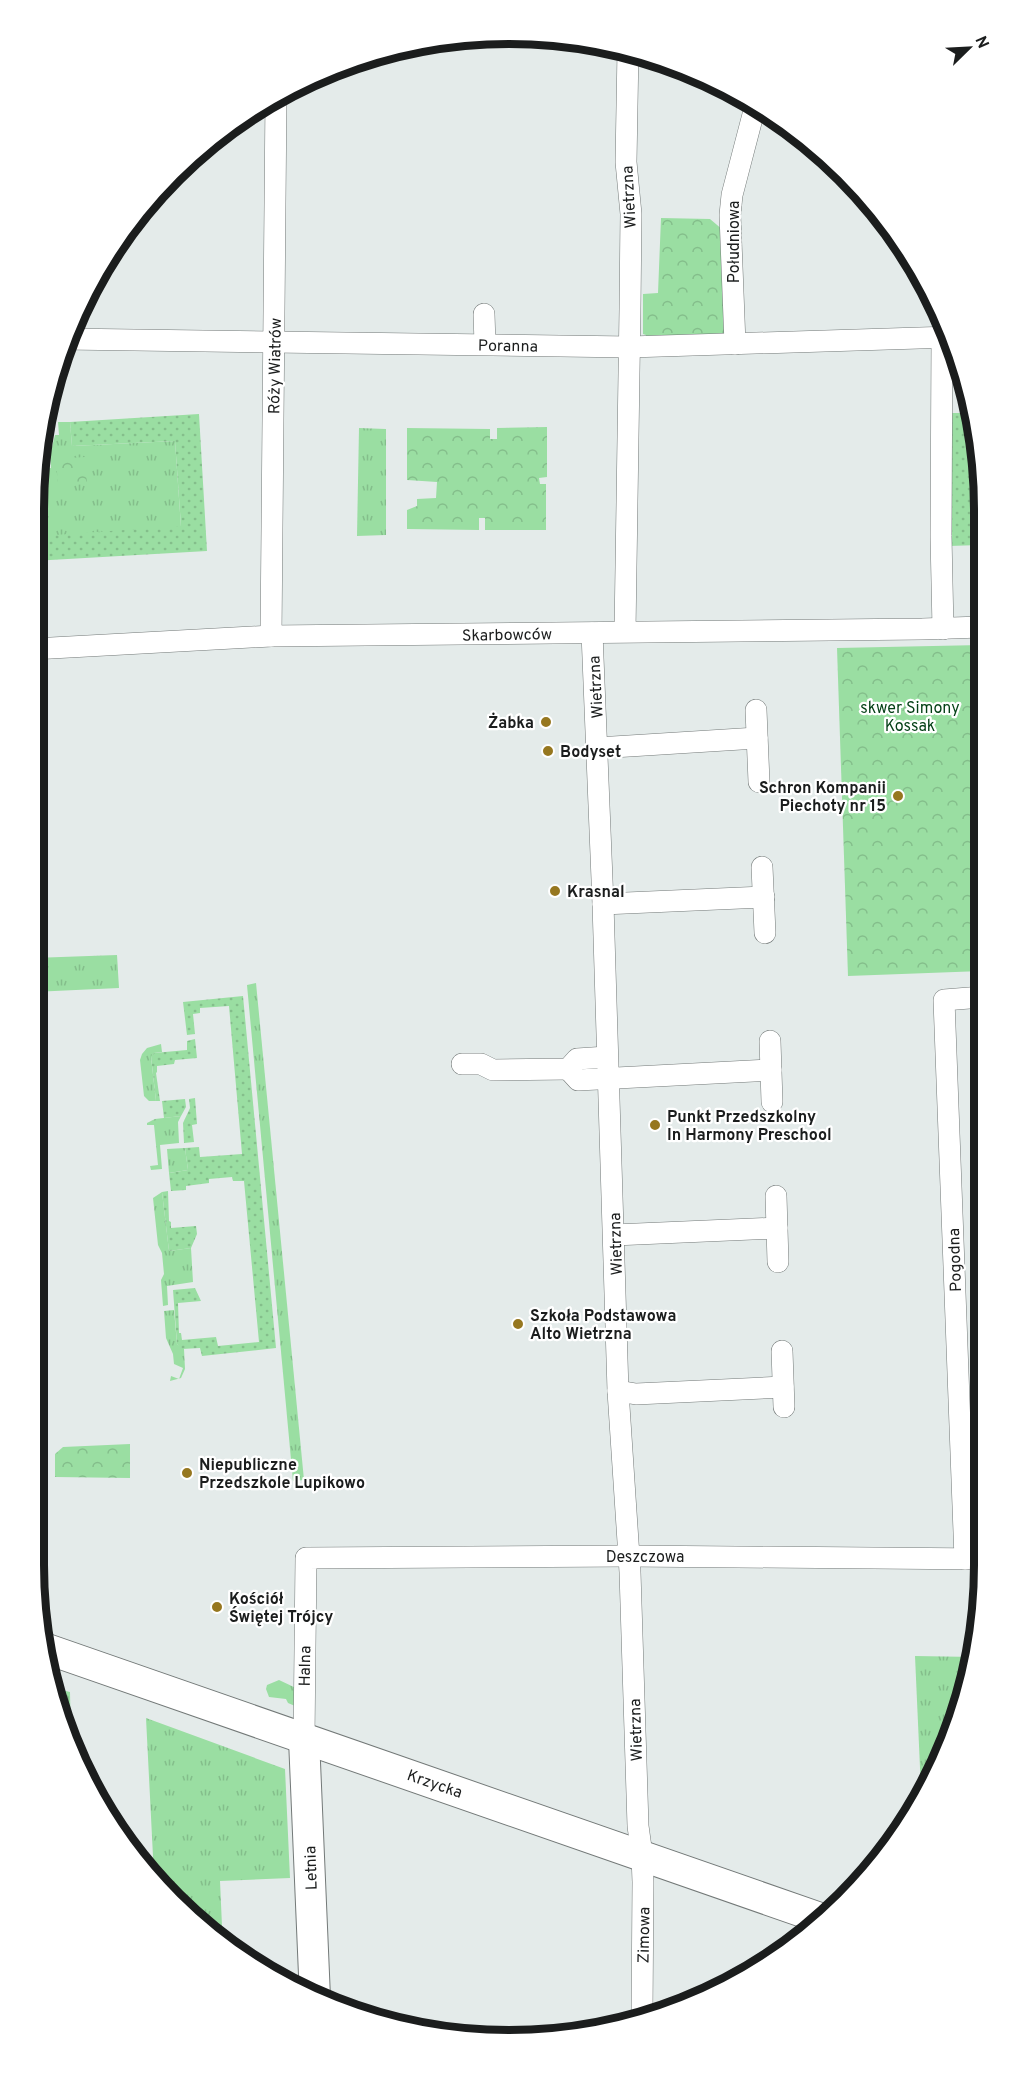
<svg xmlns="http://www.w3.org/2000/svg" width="1017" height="2073" font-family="Overpass,sans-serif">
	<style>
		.grass { fill: url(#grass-tufts) }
		.cemetery { fill: url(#cemetery-stones) }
		.park { fill: url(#park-crowns) }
		.garden { fill: url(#garden-dots) }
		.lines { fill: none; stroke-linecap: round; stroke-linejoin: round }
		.street-casing { stroke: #737978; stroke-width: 22 }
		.secondary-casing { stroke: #737978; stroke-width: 32 }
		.street { stroke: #fff; stroke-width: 21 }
		.secondary { stroke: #fff; stroke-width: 30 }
		.poi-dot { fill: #96771f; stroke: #fff; stroke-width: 2 }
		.labels { text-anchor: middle; stroke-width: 4.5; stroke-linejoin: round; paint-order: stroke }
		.street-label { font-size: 16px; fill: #1b1d1d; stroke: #fff }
		.park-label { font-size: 16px; fill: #023f14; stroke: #fff }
		.poi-label { font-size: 16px; font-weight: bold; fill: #1b1d1d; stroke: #fff; text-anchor: start }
		.rim { fill: none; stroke: #1b1d1d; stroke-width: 8 }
	</style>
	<defs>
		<pattern id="grass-tufts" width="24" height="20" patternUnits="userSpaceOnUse" patternTransform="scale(1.5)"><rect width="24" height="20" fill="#9adea2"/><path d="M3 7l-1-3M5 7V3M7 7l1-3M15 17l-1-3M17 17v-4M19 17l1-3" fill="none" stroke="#84be8b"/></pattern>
		<pattern id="cemetery-stones" width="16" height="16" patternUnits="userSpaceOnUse" patternTransform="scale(1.5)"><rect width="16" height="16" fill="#9adea2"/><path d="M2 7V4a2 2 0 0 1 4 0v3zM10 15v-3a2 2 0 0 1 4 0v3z" fill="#84be8b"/></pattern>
		<pattern id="park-crowns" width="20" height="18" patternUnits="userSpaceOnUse" patternTransform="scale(1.5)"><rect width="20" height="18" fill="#9adea2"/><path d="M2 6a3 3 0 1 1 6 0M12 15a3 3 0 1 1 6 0" fill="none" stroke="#84be8b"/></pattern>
		<pattern id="garden-dots" width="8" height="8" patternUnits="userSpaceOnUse" patternTransform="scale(1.5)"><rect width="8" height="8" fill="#9adea2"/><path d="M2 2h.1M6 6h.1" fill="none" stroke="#84be8b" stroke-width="1.8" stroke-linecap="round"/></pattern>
	</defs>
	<rect width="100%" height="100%" fill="#e4ebea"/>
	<!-- grass -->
	<g class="grass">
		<path d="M58 422H70L72 446 175 441 181 527 39 537 37 502 44 480V469L51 468 50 455 55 435H59Z"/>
		<path d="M359 428 386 429V535L357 536Z"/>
		<path d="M117 955 119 988 33 992V958Z"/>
		<path d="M256 983 304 1480 293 1481 247 985Z"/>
		<path d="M161 1044 162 1052 154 1053 151 1057 156 1101H149L144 1096 140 1060 142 1054 147 1048Z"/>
		<path d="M181 1116 178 1122 179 1143 160 1145 162 1169 151 1170 150 1166 158 1165 154 1125H147V1123L155 1119Z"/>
		<path d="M185 1148 188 1170 169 1173 167 1149Z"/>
		<path d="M162 1192 169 1251 191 1248 193 1282 167 1286 168 1305 163 1306 161 1280 164 1274 162 1253 158 1245 153 1198Z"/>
		<path d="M174 1310 177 1344 184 1349 185 1369 181 1378 170 1381 171 1376 179 1379 183 1368 174 1364 173 1354 166 1338 164 1311Z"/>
		<path d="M915 1656 975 1657 948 1747 921 1790Z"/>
		<path d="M279 1680 296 1688 295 1706 288 1703 286 1699 269 1697 266 1689 267 1685Z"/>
		<path d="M146 1718 285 1769 290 1878 220 1881 222 1926H209L154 1876Z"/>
	</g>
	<!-- cemetery -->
	<path class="cemetery" d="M53 1688 70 1692 71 1742 58 1718Z"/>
	<!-- park -->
	<g class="park">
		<path d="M661 218 710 219 723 230 724 334 646 340V335L643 334V294L658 293Z"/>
		<path d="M547 427V477L539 478 540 484H546V530H485V518H479V530L407 529V510L417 506V499L436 498 437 482 407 480V428L490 429V439H497V428Z"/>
		<path d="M85 457 87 484 58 485 56 459Z"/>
		<path d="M981 645 982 971 848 976 837 648Z"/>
		<path d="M130 1444V1478L55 1477V1454L63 1447Z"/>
	</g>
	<!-- garden -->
	<g class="garden">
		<path d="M950 413H971L980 446V545L949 546Z"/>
		<path d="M199 414 207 551 33 561V515H38L40 536 181 526 175 441 72 446 70 422Z"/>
		<path d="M243 996 276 1348 202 1356 200 1348 182 1349 177 1344 173 1290 195 1288 201 1301 178 1303 179 1333H181L182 1340 216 1337 218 1346 259 1342 244 1181H233L232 1177 209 1179V1183L186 1186V1190L171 1191 169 1173 188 1170 185 1148 199 1147 200 1157 242 1154 229 1006 200 1008V1013L193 1014 195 1034 187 1035 183 1002Z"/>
		<path d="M195 1039 197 1058 175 1060 174 1064 157 1066V1072L156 1073 160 1101H156L151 1056 154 1053 187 1050V1041Z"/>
		<path d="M195 1098 197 1124 192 1125 194 1142 184 1143 183 1123 190 1108 189 1099Z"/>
		<path d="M185 1099 186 1107 181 1116 164 1118 162 1101Z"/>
		<path d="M168 1191 169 1221 171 1222V1228L196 1226 197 1234 191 1248 169 1251 162 1192Z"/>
	</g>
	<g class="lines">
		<defs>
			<g id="street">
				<path d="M484 314 485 344"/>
				<path d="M942 338 941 536 943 629"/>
				<path d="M65 339 630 347 951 337"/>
				<path d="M735 344 730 215 732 195 755 107"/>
				<path d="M625 631 630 309 631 214 626 162 628 50"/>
				<path d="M592 633 603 904 618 1391 630 1572 638 1826 642 1855 643 1882 642 2014"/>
				<path d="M271 636 276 96"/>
				<path d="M33 649 271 636 922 629 981 627"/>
				<path d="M756 710 759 782"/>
				<path d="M597 748 757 738"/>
				<path d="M762 867 765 933"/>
				<path d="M603 904 764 897"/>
				<path d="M770 1041 772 1102"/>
				<path d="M462 1064H481L493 1070 568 1069 577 1059 607 1057"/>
				<path d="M568 1069 578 1080 771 1070"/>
				<path d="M776 1196 778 1262"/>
				<path d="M614 1235 777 1228"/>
				<path d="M782 1351 784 1407"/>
				<path d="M618 1391 636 1394 783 1387"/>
				<path d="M965 1559 944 1000 982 997"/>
				<path d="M304 1739 306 1558 629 1556 984 1559"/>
			</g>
			<g id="secondary">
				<path d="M47 1649 823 1919"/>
				<path d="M304 1739 315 1998"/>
			</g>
		</defs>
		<!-- street casing -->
		<use href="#street" class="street-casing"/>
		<!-- secondary casing -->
		<use href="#secondary" class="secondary-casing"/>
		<!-- street -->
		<use href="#street" class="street"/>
		<!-- secondary -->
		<use href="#secondary" class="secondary"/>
	</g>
	<!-- markers -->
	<g class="poi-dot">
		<circle cx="546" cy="722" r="6"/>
		<circle cx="548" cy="751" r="6"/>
		<circle cx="898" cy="796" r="6"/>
		<circle cx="555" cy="891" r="6"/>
		<circle cx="655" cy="1125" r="6"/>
		<circle cx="518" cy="1324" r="6"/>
		<circle cx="187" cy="1473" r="6"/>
		<circle cx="217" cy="1607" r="6"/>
	</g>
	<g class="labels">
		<!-- street labels -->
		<g class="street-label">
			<text transform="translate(628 197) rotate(-93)" y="6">Wietrzna</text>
			<text transform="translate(733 242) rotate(-90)" y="6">Południowa</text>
			<text transform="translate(508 345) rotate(1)" y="6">Poranna</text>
			<text transform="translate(274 366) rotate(-89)" y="6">Róży Wiatrów</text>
			<text transform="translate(507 634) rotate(-1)" y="6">Skarbowców</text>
			<text transform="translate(595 687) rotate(-93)" y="6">Wietrzna</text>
			<text transform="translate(615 1244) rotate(-92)" y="6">Wietrzna</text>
			<text transform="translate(954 1260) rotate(-92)" y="6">Pogodna</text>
			<text x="645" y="1562">Deszczowa</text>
			<text transform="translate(304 1666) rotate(-89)" y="6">Halna</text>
			<text transform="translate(635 1730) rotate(-92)" y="6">Wietrzna</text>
			<text transform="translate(435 1783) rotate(19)" y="6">Krzycka</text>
			<text transform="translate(310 1868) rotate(-92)" y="6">Letnia</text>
			<text transform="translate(643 1935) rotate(-89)" y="6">Zimowa</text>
		</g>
		<!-- park labels -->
		<g class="park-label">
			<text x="910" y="713">skwer Simony<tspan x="910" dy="18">Kossak</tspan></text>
		</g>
		<!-- poi labels -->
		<g class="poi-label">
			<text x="534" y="728" text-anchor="end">Żabka</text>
			<text x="560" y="757">Bodyset</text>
			<text x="886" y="793" text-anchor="end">Schron Kompanii<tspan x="886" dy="18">Piechoty nr 15</tspan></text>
			<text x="567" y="897">Krasnal</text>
			<text x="667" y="1122">Punkt Przedszkolny<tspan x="667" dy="18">In Harmony Preschool</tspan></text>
			<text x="530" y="1321">Szkoła Podstawowa<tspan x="530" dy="18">Alto Wietrzna</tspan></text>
			<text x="199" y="1470">Niepubliczne<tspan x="199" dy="18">Przedszkole Lupikowo</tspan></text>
			<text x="229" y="1604">Kościół<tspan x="229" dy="18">Świętej Trójcy</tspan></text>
		</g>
	</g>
	<!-- crop -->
	<path d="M0 0H1017V2073H0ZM509 44H509A465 465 0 0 1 974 509V1565A465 465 0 0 1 509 2030H509A465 465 0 0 1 44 1565V509A465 465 0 0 1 509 44Z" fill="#fff" fill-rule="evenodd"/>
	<path class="rim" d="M509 44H509A465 465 0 0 1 974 509V1565A465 465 0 0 1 509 2030H509A465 465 0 0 1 44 1565V509A465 465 0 0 1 509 44Z"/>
	<!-- north arrow -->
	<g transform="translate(969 48) rotate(66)" stroke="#ffffff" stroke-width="4.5" paint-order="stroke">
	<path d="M0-4.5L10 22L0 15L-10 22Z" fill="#1b1d1d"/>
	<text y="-9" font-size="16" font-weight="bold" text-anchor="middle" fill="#1b1d1d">N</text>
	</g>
</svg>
